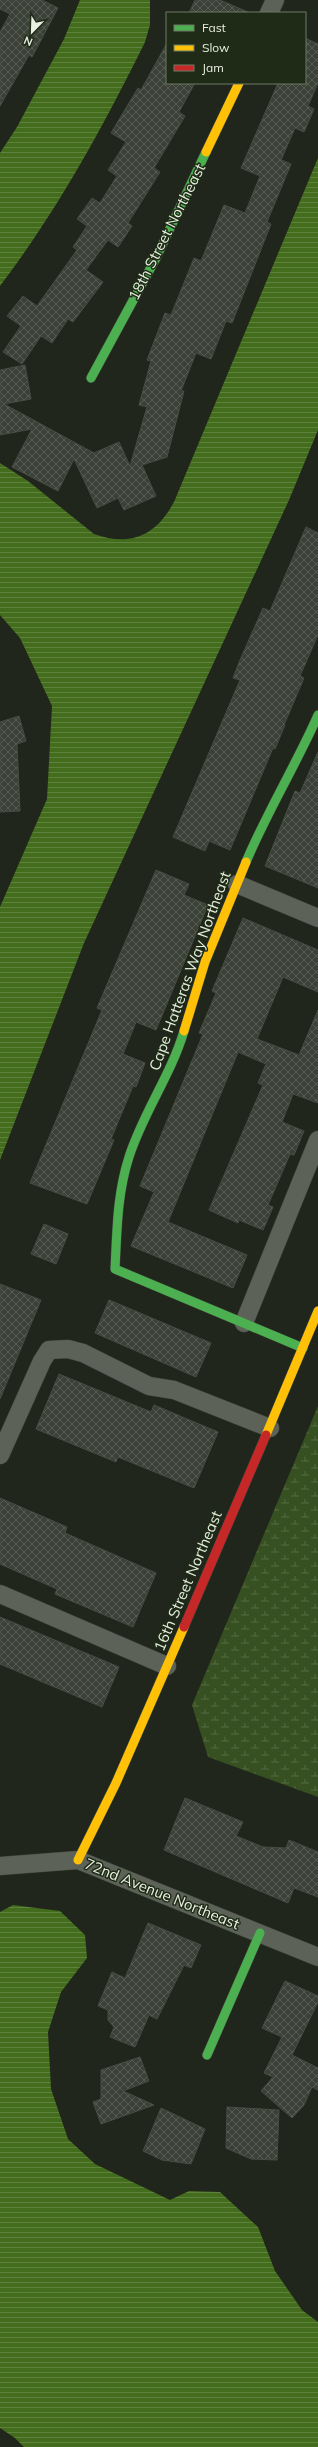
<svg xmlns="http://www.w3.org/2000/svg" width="318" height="2447" font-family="Mulish,sans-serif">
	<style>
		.wetland { fill: url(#wetland-marsh) }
		.water { fill: url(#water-rules) }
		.building { fill: url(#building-cross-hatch); stroke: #484d44 }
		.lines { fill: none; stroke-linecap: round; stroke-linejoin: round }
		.street-casing { stroke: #3e433b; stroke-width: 19 }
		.fast-casing { stroke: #3e433b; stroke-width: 10 }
		.slow-casing { stroke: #3e433b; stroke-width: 10 }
		.jam-casing { stroke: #3e433b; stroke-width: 10 }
		.street { stroke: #5c6258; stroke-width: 18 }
		.fast { stroke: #4caf50; stroke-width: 9 }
		.slow { stroke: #ffc107; stroke-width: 9 }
		.jam { stroke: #c62828; stroke-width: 9 }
		.labels { text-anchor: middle; stroke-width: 3; stroke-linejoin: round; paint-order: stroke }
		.street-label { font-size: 15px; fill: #e6efe1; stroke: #1f2b16 }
	</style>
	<defs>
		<pattern id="wetland-marsh" width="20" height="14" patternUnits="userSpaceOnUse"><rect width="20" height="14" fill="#365021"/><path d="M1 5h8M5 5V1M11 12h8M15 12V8" fill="none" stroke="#536a41"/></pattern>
		<pattern id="water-rules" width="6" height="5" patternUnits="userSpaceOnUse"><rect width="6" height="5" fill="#436d1d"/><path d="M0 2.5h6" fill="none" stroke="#5e823e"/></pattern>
		<pattern id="building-cross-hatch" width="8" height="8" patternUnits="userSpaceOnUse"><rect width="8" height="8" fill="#3b4137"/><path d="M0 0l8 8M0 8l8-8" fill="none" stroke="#575d54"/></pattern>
	</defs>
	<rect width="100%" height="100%" fill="#20261b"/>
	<!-- wetland -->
	<path class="wetland" d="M318 1406V1797L208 1757 192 1705Z"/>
	<!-- water -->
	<g class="water">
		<path d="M80 0H150V25L145 42C102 129 59 208 0 286V153L17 127 64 39Z"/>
		<path d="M318 158V430L289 500 84 943 0 1160V907L47 799 52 706 20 638 0 615V463L28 481 94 534C130 547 156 536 174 502Z"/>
		<path d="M13 1905 60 1911 85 1935 87 1958 61 1992 48 2032 51 2089 68 2139 95 2164 170 2200 189 2191 220 2192 258 2227 275 2271 302 2310 318 2322V2447H24L15 2438 0 2428V1912Z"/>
	</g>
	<!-- building -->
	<g class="building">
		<path d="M0 0H42L58 8 32 57 29 55 0 106V32L10 14 0 9Z"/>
		<path d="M195 0H220L250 13H189Z"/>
		<path d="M305 38 318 44V83L308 106 314 109 304 132 295 128 281 160 291 164 267 222 271 224 232 323 226 321 211 359 196 353 181 391H184L167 457 142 465 156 496 124 510 118 498 97 508 74 459 58 491 12 467 32 429 0 435V370L25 365 31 399 4 404 94 453 119 442 130 466 147 407 139 405 151 361 147 360 165 313 171 315 194 258 201 261 224 205 245 213 260 176 241 168 278 83H305Z"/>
		<path d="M167 43V83H195L179 112 185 116 154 168 160 172 128 223 132 226 118 247 108 240 86 270 103 282 73 322 68 319 52 343 41 336 22 364 3 352 21 326 7 316 23 296 37 306 77 250 73 247 87 226 77 219 92 198 100 203 117 176 108 170 126 142 111 133 138 88 141 90Z"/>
		<path d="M306 527 318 533V635L300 676 304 678 284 725H285L275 749 273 748 230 850 209 841 205 851 173 837 240 680 233 678 240 660 263 608 270 611Z"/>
		<path d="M19 716 26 741 17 744 20 811 0 812V722Z"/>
		<path d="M318 752V888L265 866 295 791 300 793Z"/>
		<path d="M156 870 189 884 184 895 208 905 156 1030 136 1022 123 1054 145 1063 136 1087 133 1086 111 1139 114 1140 87 1204 30 1183 102 1010 97 1008Z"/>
		<path d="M243 918 318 950V992L283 977 257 1039 299 1055 318 1010V1103L293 1094 282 1122 304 1131 294 1155 290 1154 268 1205 273 1207 263 1230 239 1220 238 1223 209 1210 263 1085 258 1083 266 1064 238 1052 168 1222 247 1255 233 1288 131 1246 154 1192 140 1186 203 1034 199 1033 216 993 212 991Z"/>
		<path d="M44 1224 68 1234 56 1264 31 1254Z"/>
		<path d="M0 1284 41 1300 0 1399Z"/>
		<path d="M109 1300 211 1343 196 1377 95 1333Z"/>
		<path d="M59 1374 151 1412 154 1405 218 1432 194 1488 118 1457 116 1462 36 1429Z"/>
		<path d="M0 1498 67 1527 65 1533 156 1573 133 1627 55 1594 57 1589 0 1564Z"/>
		<path d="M0 1617 119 1667 102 1707 0 1664Z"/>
		<path d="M185 1798 243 1822 236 1836 263 1847 286 1848 289 1840 318 1852V1897L294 1888 288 1903 164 1850Z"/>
		<path d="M148 1923 201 1945 191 1968 184 1965 157 2019 149 2015 135 2047 110 2037 114 2027 108 2020V2010L98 2006 112 1972 125 1978Z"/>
		<path d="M285 1981 318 1996V2002L292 2055 318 2068V2090L312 2087 304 2105 292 2118 261 2091 273 2077 264 2073 282 2037 262 2028Z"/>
		<path d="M140 2057 149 2081 123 2091 154 2105 101 2124 93 2102 101 2099V2070Z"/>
		<path d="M227 2107 279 2110 277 2160 251 2159 226 2148Z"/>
		<path d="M161 2108 205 2129 191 2164 162 2160 143 2151Z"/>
	</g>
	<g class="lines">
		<defs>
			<g id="street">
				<path d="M269 13 275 0"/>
				<path d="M237 884 318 918"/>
				<path d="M244 1323 318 1140"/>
				<path d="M0 1455 42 1361 49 1350 68 1349 83 1353 149 1386 174 1390 270 1428"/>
				<path d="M0 1594 167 1666"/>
				<path d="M0 1866 78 1860 318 1957"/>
			</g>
			<g id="fast">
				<path d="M91 378 156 258 206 152"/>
				<path d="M246 862C267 812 296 765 318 715"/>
				<path d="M184 1031C171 1075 143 1113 129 1157 117 1194 117 1231 115 1269L303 1348"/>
				<path d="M207 2055 260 1933"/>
			</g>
			<g id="slow">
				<path d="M206 152 239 83"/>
				<path d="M184 1031 205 962 246 862"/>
				<path d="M266 1435 318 1311"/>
				<path d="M78 1860 116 1783 184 1627"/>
			</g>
			<path id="jam" d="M184 1627 266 1435"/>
		</defs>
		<!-- street casing -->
		<use href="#street" class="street-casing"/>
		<!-- fast casing -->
		<use href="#fast" class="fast-casing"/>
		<!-- slow casing -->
		<use href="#slow" class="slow-casing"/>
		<!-- jam casing -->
		<use href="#jam" class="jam-casing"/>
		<!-- street -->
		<use href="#street" class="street"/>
		<!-- fast -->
		<use href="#fast" class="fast"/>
		<!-- slow -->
		<use href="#slow" class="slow"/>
		<!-- jam -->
		<use href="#jam" class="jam"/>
	</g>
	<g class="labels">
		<!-- street labels -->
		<g class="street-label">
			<text transform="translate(167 232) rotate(-63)" y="5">18th Street Northeast</text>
			<text transform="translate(190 971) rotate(-70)" y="5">Cape Hatteras Way Northeast</text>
			<text transform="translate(188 1581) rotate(-67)" y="5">16th Street Northeast</text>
			<text transform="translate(162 1894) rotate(22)" y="5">72nd Avenue Northeast</text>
		</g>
	</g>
	<!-- legend -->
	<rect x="166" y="12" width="140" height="72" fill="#1f2b16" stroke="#6f7967"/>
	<rect x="174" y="25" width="20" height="6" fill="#4caf50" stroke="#6f7967"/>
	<text x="202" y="32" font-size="12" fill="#e6efe1">Fast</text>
	<rect x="174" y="45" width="20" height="6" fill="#ffc107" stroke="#6f7967"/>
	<text x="202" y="52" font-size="12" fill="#e6efe1">Slow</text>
	<rect x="174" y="65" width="20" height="6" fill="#c62828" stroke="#6f7967"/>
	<text x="202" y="72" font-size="12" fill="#e6efe1">Jam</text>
	<!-- north arrow -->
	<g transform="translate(32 32) rotate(203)" stroke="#1f2b16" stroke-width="3" paint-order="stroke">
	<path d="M0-3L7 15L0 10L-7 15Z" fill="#e6efe1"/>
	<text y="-6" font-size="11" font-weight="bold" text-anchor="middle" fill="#e6efe1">N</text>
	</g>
</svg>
